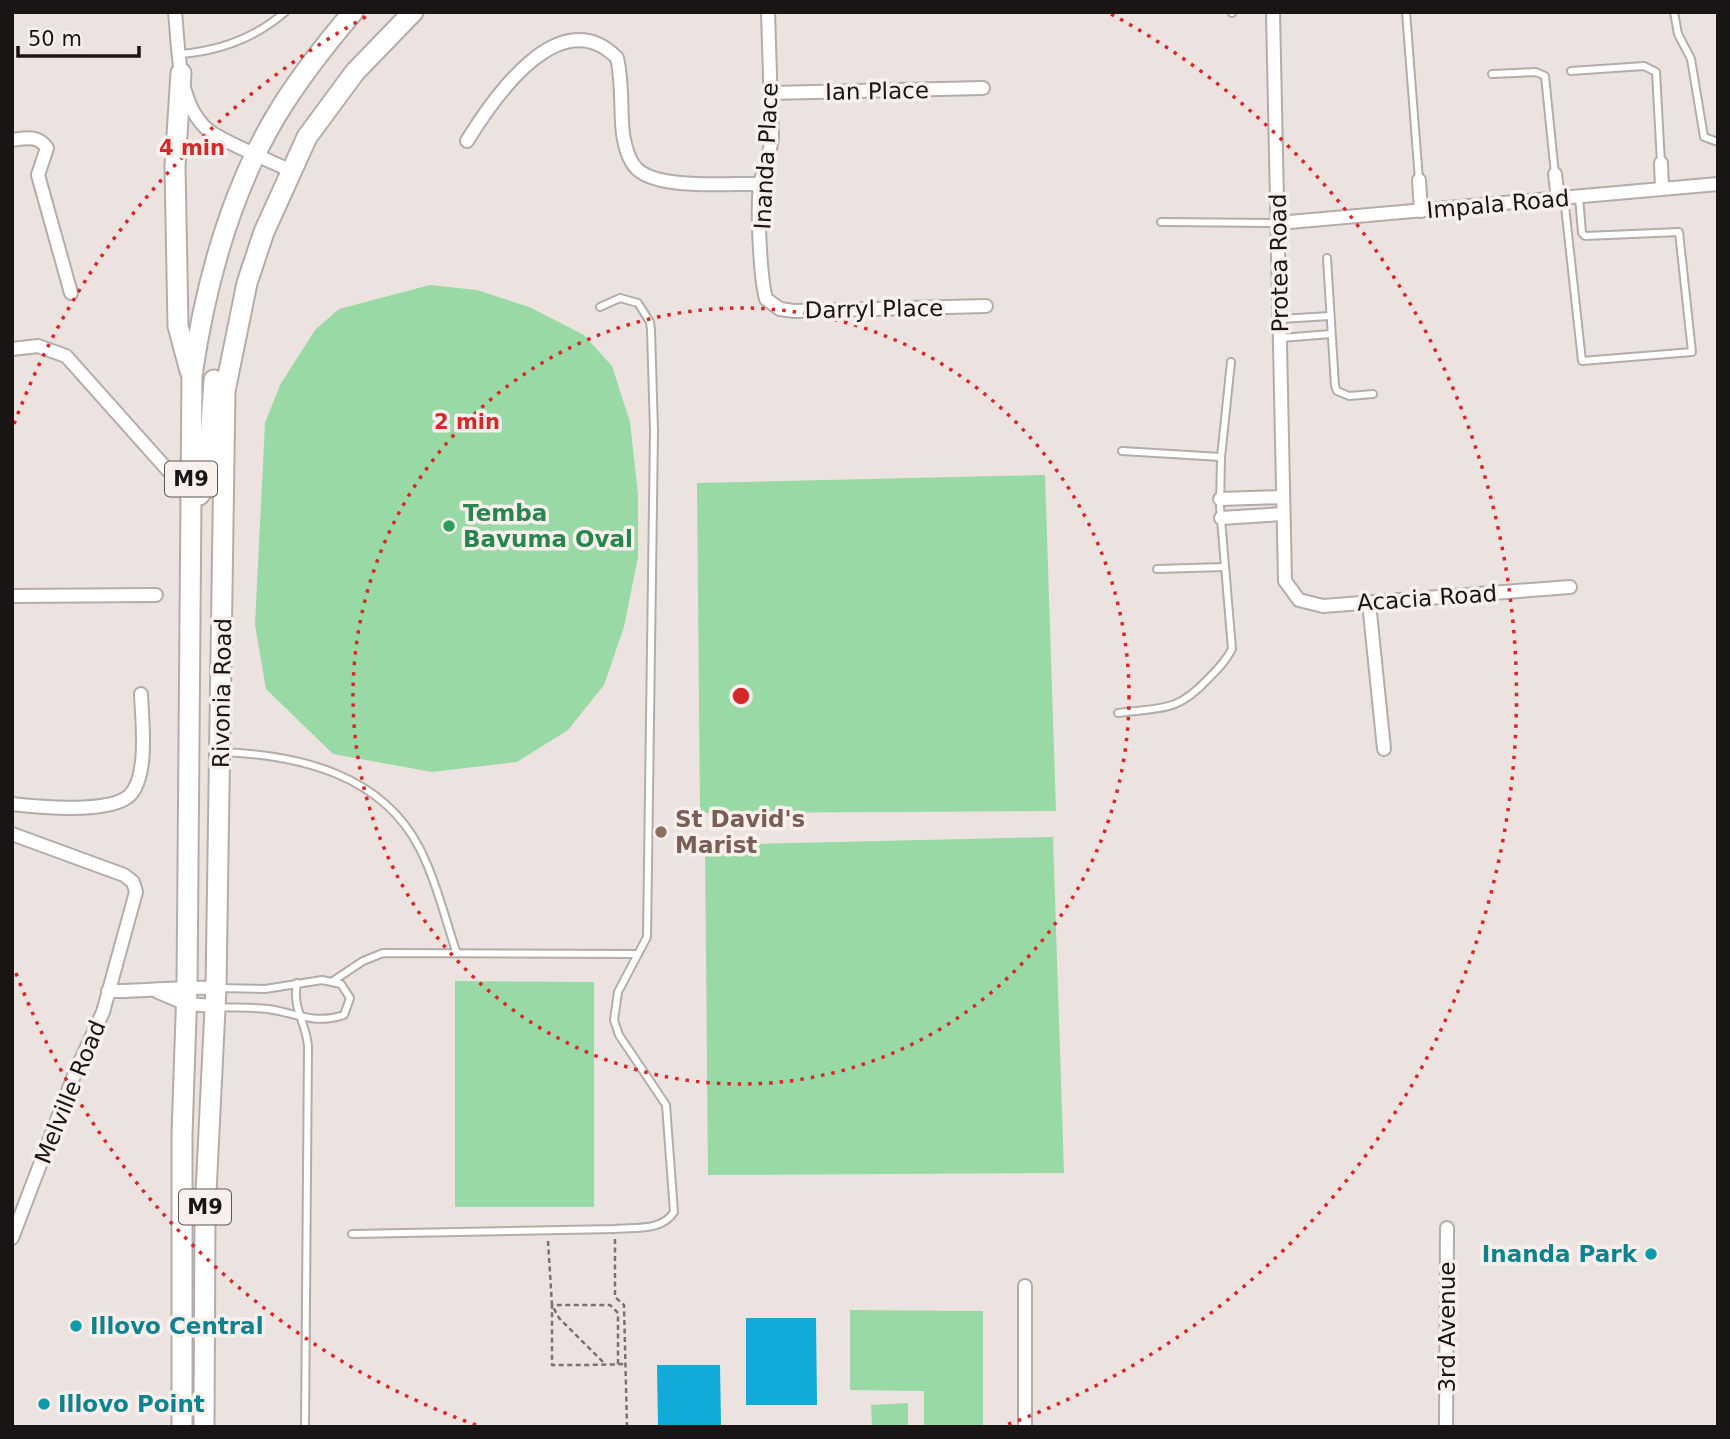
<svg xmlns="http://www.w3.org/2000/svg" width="1730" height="1439" font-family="'DejaVu Sans',sans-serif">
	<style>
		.green { fill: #99d9a5 }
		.water { fill: #12aad8 }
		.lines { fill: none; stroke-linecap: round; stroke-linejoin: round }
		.service-casing { stroke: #b4aca9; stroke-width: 10 }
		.minor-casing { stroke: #b4aca9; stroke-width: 16 }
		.primary-casing { stroke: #b4aca9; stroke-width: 23 }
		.path { stroke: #777270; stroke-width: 2.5; stroke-dasharray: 5 3.5; stroke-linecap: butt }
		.service { stroke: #fff; stroke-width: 6 }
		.minor { stroke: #fff; stroke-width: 12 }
		.primary { stroke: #fff; stroke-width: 19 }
		.ring { fill: none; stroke: #d62828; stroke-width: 3.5; stroke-dasharray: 3.5 7 }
		.leisure-dot { fill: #2e9e5b; stroke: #f9f0ed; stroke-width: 2.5 }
		.education-dot { fill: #8d6e63; stroke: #f9f0ed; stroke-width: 2.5 }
		.culture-dot { fill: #0f9aa8; stroke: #f9f0ed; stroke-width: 2.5 }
		.labels { text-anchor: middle; stroke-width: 7; stroke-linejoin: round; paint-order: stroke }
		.shield { fill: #f9f0ed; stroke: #5c5755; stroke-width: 2 }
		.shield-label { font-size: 21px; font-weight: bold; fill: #181514 }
		.street-label { font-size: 23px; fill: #181514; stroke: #f9f0ed }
		.leisure-label { font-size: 23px; font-weight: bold; fill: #27864d; stroke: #f9f0ed; text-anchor: start }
		.education-label { font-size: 23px; font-weight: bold; fill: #785e54; stroke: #f9f0ed; text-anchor: start }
		.culture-label { font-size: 23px; font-weight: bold; fill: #0d838f; stroke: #f9f0ed; text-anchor: start }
		.centre { fill: #d62828; stroke: #f9f0ed; stroke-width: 3.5 }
		.ring-label { font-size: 21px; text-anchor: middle; font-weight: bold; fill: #d62828; stroke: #f9f0ed; stroke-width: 7; stroke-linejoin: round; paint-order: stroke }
	</style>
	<rect width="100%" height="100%" fill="#ece3e0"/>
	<!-- green -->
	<g class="green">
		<path d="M430 285 477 290 529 307 584 335 612 366 630 422 638 495V557L624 627 604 685 568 730 517 762 432 772 333 754 266 689 255 625 265 423 280 385 315 330 339 309Z"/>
		<path d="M1045 475 1056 811 700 813 697 483Z"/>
		<path d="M1053 837 1064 1173 708 1175 705 845Z"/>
		<path d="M455 981 594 982V1207H455Z"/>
		<path d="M850 1310 983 1311V1427H924V1391L850 1390Z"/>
		<path d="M908 1403V1427H872L871 1405Z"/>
	</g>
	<!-- water -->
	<g class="water">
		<path d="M746 1318H816L817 1405H746Z"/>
		<path d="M657 1365H720L721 1425H658Z"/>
	</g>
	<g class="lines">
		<defs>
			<g id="service">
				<path d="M1406 12 1419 180"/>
				<path d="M1674 12 1678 34 1691 59 1704 137 1718 142"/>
				<path d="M1232 13V12"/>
				<path d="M180 54C219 51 255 38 285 12"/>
				<path d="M1571 71 1644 66 1656 72 1661 163"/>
				<path d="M1492 74 1536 72 1545 76 1555 174"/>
				<path d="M1564 197 1582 361 1692 352 1679 232 1585 236 1582 233 1579 197"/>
				<path d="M1161 222 1278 223"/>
				<path d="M1327 258 1335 386 1337 391 1349 396 1373 394"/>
				<path d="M1280 319 1330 316"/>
				<path d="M1281 338 1331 334"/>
				<path d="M1122 451 1221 457"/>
				<path d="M1157 569 1225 567"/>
				<path d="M1118 713C1162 707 1176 713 1208 679 1217 670 1226 661 1232 649L1220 507 1221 457 1231 362"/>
				<path d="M222 752C299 755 382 774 420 849 436 881 445 918 456 951"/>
				<path d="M333 981 363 961 383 953 638 954 647 937 654 431 651 330 650 322 638 303 620 298 600 307"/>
				<path d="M297 983C292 1009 306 1022 308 1046L305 1427"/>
				<path d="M217 1007C234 1008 251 1007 268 1009 296 1013 315 1025 344 1015L350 998 341 984 322 980 265 989 217 988"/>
				<path d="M352 1234 615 1229C636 1227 662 1231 674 1212L666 1105 619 1035 614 1020 618 992 638 954"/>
			</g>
			<g id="minor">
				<path d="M175 12C179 50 177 103 208 130 223 142 271 161 291 171"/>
				<path d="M768 12 772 138C770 154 763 169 760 185 757 209 760 276 766 299L780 309 794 311 986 306"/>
				<path d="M1273 12 1285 581 1299 600 1323 606 1570 587"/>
				<path d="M771 93 983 88"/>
				<path d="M12 140C27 138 38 135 47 148L38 175 71 293"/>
				<path d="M467 141C494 97 561 0 617 58 623 83 620 109 623 134 625 146 628 160 637 169 659 190 730 183 760 184"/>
				<path d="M1661 163 1662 188"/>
				<path d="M1555 174 1558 198"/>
				<path d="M1419 180 1421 211"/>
				<path d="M1278 223 1718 184"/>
				<path d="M12 349 38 346 66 356 190 495"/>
				<path d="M1220 499 1282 497"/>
				<path d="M1221 518 1283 514"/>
				<path d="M12 596 156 595"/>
				<path d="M1369 603 1384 749"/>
				<path d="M12 804C38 807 111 814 130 795 149 775 142 720 141 694"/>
				<path d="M12 834 124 875 133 882 136 892 103 1012 75 1073 12 1238"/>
				<path d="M108 991C145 992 180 986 216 988"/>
				<path d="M158 992 186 1004 215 1006"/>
				<path d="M1025 1427V1286"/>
				<path d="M1446 1427 1447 1228"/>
			</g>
			<g id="primary">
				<path d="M181 73 175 166 178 326 190 371"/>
				<path d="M190 495H199L207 485 214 380"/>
				<path d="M182 1427V1135L187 987 192 375C205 287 230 193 276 116 298 79 325 45 353 12"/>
				<path d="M204 1427 205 1213 216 988 225 391 247 283 264 232 307 137 355 72 413 12"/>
			</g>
		</defs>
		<!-- service casing -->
		<use href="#service" class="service-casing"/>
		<!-- minor casing -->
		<use href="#minor" class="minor-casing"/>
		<!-- primary casing -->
		<use href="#primary" class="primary-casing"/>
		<!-- path -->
		<g class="path">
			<path d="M615 1239V1297L624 1305 627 1427"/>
			<path d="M548 1241 552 1305 559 1318 605 1364"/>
			<path d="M618 1364V1313L610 1305H552V1365C577 1365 602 1365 626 1364"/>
		</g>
		<!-- service -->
		<use href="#service" class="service"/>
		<!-- minor -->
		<use href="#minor" class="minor"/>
		<!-- primary -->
		<use href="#primary" class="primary"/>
	</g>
	<!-- distance rings -->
	<g class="ring">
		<circle cx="741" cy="696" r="388"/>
		<path d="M476 1425A776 776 0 0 1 14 968M14 424A776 776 0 0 1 371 14M1111 14A776 776 0 0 1 1006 1425"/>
	</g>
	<!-- markers -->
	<circle class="leisure-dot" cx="449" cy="526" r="7"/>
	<circle class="education-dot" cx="661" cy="832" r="7"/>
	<g class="culture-dot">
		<circle cx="1651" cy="1254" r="7"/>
		<circle cx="76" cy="1326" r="7"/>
		<circle cx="44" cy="1404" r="7"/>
	</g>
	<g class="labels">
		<!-- shield labels -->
		<g class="shield">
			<rect x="165" y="461.5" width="52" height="35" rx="5"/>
			<rect x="179" y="1189.5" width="52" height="35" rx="5"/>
		</g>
		<g class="shield-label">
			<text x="191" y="486">M9</text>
			<text x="205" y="1214">M9</text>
		</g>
		<!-- street labels -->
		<g class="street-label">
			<text transform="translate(877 91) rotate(-1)" y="8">Ian Place</text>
			<text transform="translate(766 156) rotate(-87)" y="8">Inanda Place</text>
			<text transform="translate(1498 204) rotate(-5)" y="8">Impala Road</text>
			<text transform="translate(1279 263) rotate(-91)" y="8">Protea Road</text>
			<text transform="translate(874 309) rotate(-1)" y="8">Darryl Place</text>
			<text transform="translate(1427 598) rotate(-4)" y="8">Acacia Road</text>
			<text transform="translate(222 693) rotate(-89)" y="8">Rivonia Road</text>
			<text transform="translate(70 1092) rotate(-68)" y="8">Melville Road</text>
			<text transform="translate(1447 1327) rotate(-90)" y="8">3rd Avenue</text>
		</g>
		<!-- leisure labels -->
		<g class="leisure-label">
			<text x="463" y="521">Temba<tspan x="463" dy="26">Bavuma Oval</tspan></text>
		</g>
		<!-- education labels -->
		<g class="education-label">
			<text x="675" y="827">St David's<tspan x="675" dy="26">Marist</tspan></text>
		</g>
		<!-- culture labels -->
		<g class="culture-label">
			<text x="1637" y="1262" text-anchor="end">Inanda Park</text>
			<text x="90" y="1334">Illovo Central</text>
			<text x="58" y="1412">Illovo Point</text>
		</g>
	</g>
	<circle cx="741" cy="696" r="10" class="centre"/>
	<g class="ring-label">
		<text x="192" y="155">4 min</text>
		<text x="467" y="429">2 min</text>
	</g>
	<!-- border -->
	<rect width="1730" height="1439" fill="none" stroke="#181514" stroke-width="28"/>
	<!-- scale -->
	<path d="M18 46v10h121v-10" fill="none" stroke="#181514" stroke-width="3.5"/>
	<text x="28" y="46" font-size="21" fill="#181514" stroke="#f9f0ed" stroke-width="5" paint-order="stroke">50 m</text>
</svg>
